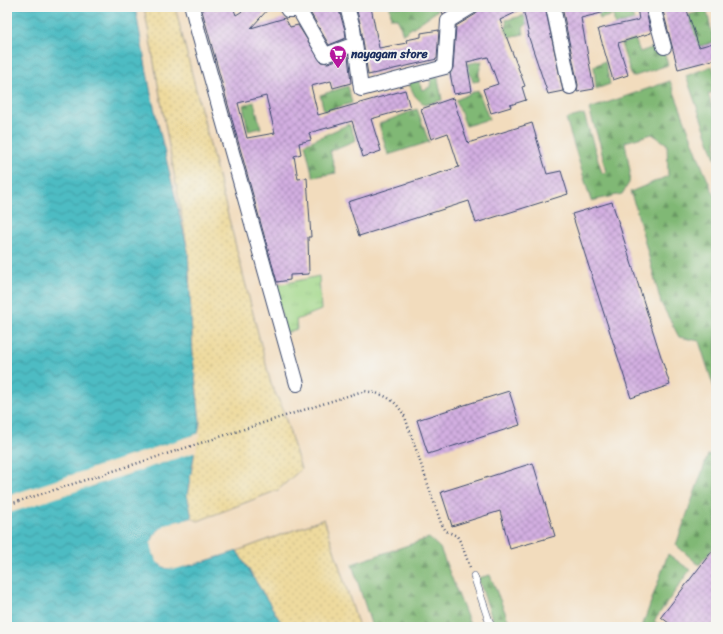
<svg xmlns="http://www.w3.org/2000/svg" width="723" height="634" font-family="Sriracha,sans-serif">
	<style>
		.grass { fill: url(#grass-tufts); stroke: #5e8373 }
		.forest { fill: url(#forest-firs); stroke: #4e7469 }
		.sand { fill: url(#sand-dots); stroke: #84847e }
		.water { fill: url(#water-waves); stroke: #347690 }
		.pier { fill: #f2dcbd }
		.building { fill: url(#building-cross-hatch); fill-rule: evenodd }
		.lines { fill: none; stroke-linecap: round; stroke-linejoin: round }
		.service-casing { stroke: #3b496c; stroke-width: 8 }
		.minor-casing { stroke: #3b496c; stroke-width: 16 }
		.path { stroke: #3b496c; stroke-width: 2.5; stroke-dasharray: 1 3; stroke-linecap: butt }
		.service { stroke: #fff; stroke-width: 7 }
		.minor { stroke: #fff; stroke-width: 14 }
		.labels { text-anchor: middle; stroke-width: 4; stroke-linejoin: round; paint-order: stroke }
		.poi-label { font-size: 12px; font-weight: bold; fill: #1b2f5e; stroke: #f6f6f2; text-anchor: start }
	</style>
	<defs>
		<pattern id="grass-tufts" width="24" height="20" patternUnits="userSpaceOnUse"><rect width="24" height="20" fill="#a1d788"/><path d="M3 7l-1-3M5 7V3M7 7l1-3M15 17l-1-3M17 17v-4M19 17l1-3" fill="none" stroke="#8ab978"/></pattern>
		<pattern id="forest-firs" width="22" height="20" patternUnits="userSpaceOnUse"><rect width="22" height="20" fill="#80b874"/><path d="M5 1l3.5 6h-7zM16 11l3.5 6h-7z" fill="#689662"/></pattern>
		<pattern id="sand-dots" width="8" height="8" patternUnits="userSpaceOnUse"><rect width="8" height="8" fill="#eeda9e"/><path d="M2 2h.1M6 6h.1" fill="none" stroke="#ccbb8a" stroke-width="1.8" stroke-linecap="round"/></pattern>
		<pattern id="water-waves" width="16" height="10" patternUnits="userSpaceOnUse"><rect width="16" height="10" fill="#4dbcc3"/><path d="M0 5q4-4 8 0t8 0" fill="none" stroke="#3f99a2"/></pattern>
		<pattern id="building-cross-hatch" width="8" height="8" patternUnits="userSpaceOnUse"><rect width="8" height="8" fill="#d3afe1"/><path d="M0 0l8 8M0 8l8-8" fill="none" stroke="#aa8fba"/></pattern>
	</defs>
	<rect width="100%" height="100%" fill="#f6f6f2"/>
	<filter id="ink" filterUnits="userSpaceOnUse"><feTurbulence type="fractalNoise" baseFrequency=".025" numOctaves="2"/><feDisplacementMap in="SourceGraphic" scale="8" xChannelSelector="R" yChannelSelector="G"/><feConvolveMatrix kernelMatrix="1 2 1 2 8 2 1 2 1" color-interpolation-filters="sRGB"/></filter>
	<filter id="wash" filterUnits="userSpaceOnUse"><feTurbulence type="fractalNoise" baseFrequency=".012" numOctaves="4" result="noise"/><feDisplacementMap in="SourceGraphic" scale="16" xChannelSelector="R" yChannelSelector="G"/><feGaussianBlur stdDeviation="0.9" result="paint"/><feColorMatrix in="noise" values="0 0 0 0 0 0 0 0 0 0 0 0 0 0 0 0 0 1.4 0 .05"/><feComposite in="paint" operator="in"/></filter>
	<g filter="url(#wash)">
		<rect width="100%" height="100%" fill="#f2dcbd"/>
		<!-- grass -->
		<path class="grass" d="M319 276 321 310 296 320 297 329 286 333 274 286Z"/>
		<!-- forest -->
		<g class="forest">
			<path d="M390 7H436L437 11 403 34 397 18H391Z"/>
			<path d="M597 7H630L634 20 615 25 613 15 600 19Z"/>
			<path d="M698 7H706L714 42 697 47 691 22 682 24 680 17 699 12Z"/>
			<path d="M526 15 528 22 523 28 524 34 509 37 505 28 507 27 506 20Z"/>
			<path d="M635 39 640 52 662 44 668 65 632 77 621 44Z"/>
			<path d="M482 61 479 72V81L473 82 470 73 451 75 449 69 457 66Z"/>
			<path d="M605 61 610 84 596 89 594 66Z"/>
			<path d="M712 66 716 77V91L708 94 716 119V161L686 76Z"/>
			<path d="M431 77 438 78 442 100 424 105 415 96 408 82 419 81 422 90 430 87Z"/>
			<path d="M670 81 703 169 716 199V394L699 341 679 337 661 303 636 208 630 192 668 176 667 144 652 134 625 142 630 171 629 183 622 194 591 201 566 119 584 114 602 173H606L600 144 589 109Z"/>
			<path d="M348 86 352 103 324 111 320 95Z"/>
			<path d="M478 90 489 119 466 126 456 100Z"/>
			<path d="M254 102 261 128 248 131 243 105Z"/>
			<path d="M417 109 429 142 388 155 379 124Z"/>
			<path d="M349 124 356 140 330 151 336 173 313 177 305 144Z"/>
			<path d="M708 455H716V545L699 565 676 545Z"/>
			<path d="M429 538 440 548 471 627H372L352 564Z"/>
			<path d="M668 554 690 570 654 621 661 627H642Z"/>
			<path d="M490 575 511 627H495L478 578Z"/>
		</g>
		<!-- sand -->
		<g class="sand">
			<path d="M144 7H175L271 384 282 407 301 469 278 490 198 521 192 518 187 495 200 422 193 358 188 251Z"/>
			<path d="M324 519 359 627H284L237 551Z"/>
		</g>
		<!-- water -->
		<path class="water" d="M7 7H135L151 94 188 251 193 358 200 422 187 495 192 518C171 523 143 528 155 557 157 562 162 568 168 568 183 570 220 556 237 551L284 627H7Z"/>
		<!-- pier -->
		<g class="pier">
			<path d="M200 433 196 452 7 514V496Z"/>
			<path d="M192 518H193L192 519 167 526 158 534 153 543 155 552 159 561 166 566 176 567 236 549 239 550 176 569 166 568 157 562 153 553 151 543 156 533 166 524Z"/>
		</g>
		<g id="blocks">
			<!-- building -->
			<g class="building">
				<path d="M201 7H215V10L226 7H233L236 15 249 7H270L251 28 285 18 290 27 298 25 321 62 328 63 348 56 351 83 333 88 331 81 311 86 318 115 405 90 410 108 371 119 381 151 363 157 352 121 309 133 311 140 299 143 301 154 294 156 298 179 307 178 311 237H308L309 274 290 275V280L277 282ZM266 96 275 133 247 138 238 103Z"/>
				<path d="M307 7H338L345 30 346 38 329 45Z"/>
				<path d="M356 7H371L379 48 407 43 406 40 421 37V33L439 30 437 59 368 75 361 27Z"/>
				<path d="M440 7H455L443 14Z"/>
				<path d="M479 7H545L563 91 548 94 528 35H529L523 9 500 20 525 86 522 87 526 100 510 105 511 107 491 113 483 89 498 84 488 57 467 62 472 91 454 94 450 73 453 68 456 26 476 14Z"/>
				<path d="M562 7H610V11L581 18 594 89 577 92 578 85Z"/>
				<path d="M637 7H645L651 33 618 43 628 75 613 80 598 29 639 20Z"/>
				<path d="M662 7H686L699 47 713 43 716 59 678 69Z"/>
				<path d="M453 98 468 143 532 123 547 174 561 171 568 194 476 223 469 201 359 236 348 202 459 167 448 133 431 139 421 109Z"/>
				<path d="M612 202 670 385 631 398 572 214Z"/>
				<path d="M509 391 520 425 428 454 417 420Z"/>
				<path d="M533 463 555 536 510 549 500 511 452 526 441 492Z"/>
				<path d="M716 546V621L711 627H674L661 617Z"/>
			</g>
		</g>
	</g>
	<g filter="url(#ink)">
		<use href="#blocks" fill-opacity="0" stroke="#3b496c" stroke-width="1"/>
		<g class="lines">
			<defs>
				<path id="service" d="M474 576 491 627"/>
				<g id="minor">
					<path d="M192 7 198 31 297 384"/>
					<path d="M286 7 288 10H299L325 55 355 44"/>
					<path d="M347 7 353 28 361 89 445 67 448 21 471 7"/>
					<path d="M553 7 570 87"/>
					<path d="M653 7 664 47"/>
				</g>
			</defs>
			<!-- service casing -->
			<use href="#service" class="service-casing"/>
			<!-- minor casing -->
			<use href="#minor" class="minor-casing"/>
			<!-- path -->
			<path class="path" d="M7 505 363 391C384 393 395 399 405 417L441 523 446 531 457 536 461 543 470 567"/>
			<!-- service -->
			<use href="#service" class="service"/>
			<!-- minor -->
			<use href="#minor" class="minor"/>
		</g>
	</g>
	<!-- icons -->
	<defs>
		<symbol id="supermarket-pin" viewBox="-11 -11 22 30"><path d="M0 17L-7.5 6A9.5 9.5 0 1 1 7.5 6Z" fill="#b5179e" stroke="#f6f6f2"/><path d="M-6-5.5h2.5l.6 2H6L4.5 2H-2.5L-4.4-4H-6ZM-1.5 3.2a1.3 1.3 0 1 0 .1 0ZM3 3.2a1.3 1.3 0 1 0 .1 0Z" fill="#fff"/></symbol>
	</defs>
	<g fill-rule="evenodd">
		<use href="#supermarket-pin" x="328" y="44" width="20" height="27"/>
	</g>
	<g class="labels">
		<!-- poi labels -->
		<g class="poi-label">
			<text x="351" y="58">nayagam store</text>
		</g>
	</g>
	<!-- margin -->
	<rect width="723" height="634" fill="none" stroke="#f6f6f2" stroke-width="24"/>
</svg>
